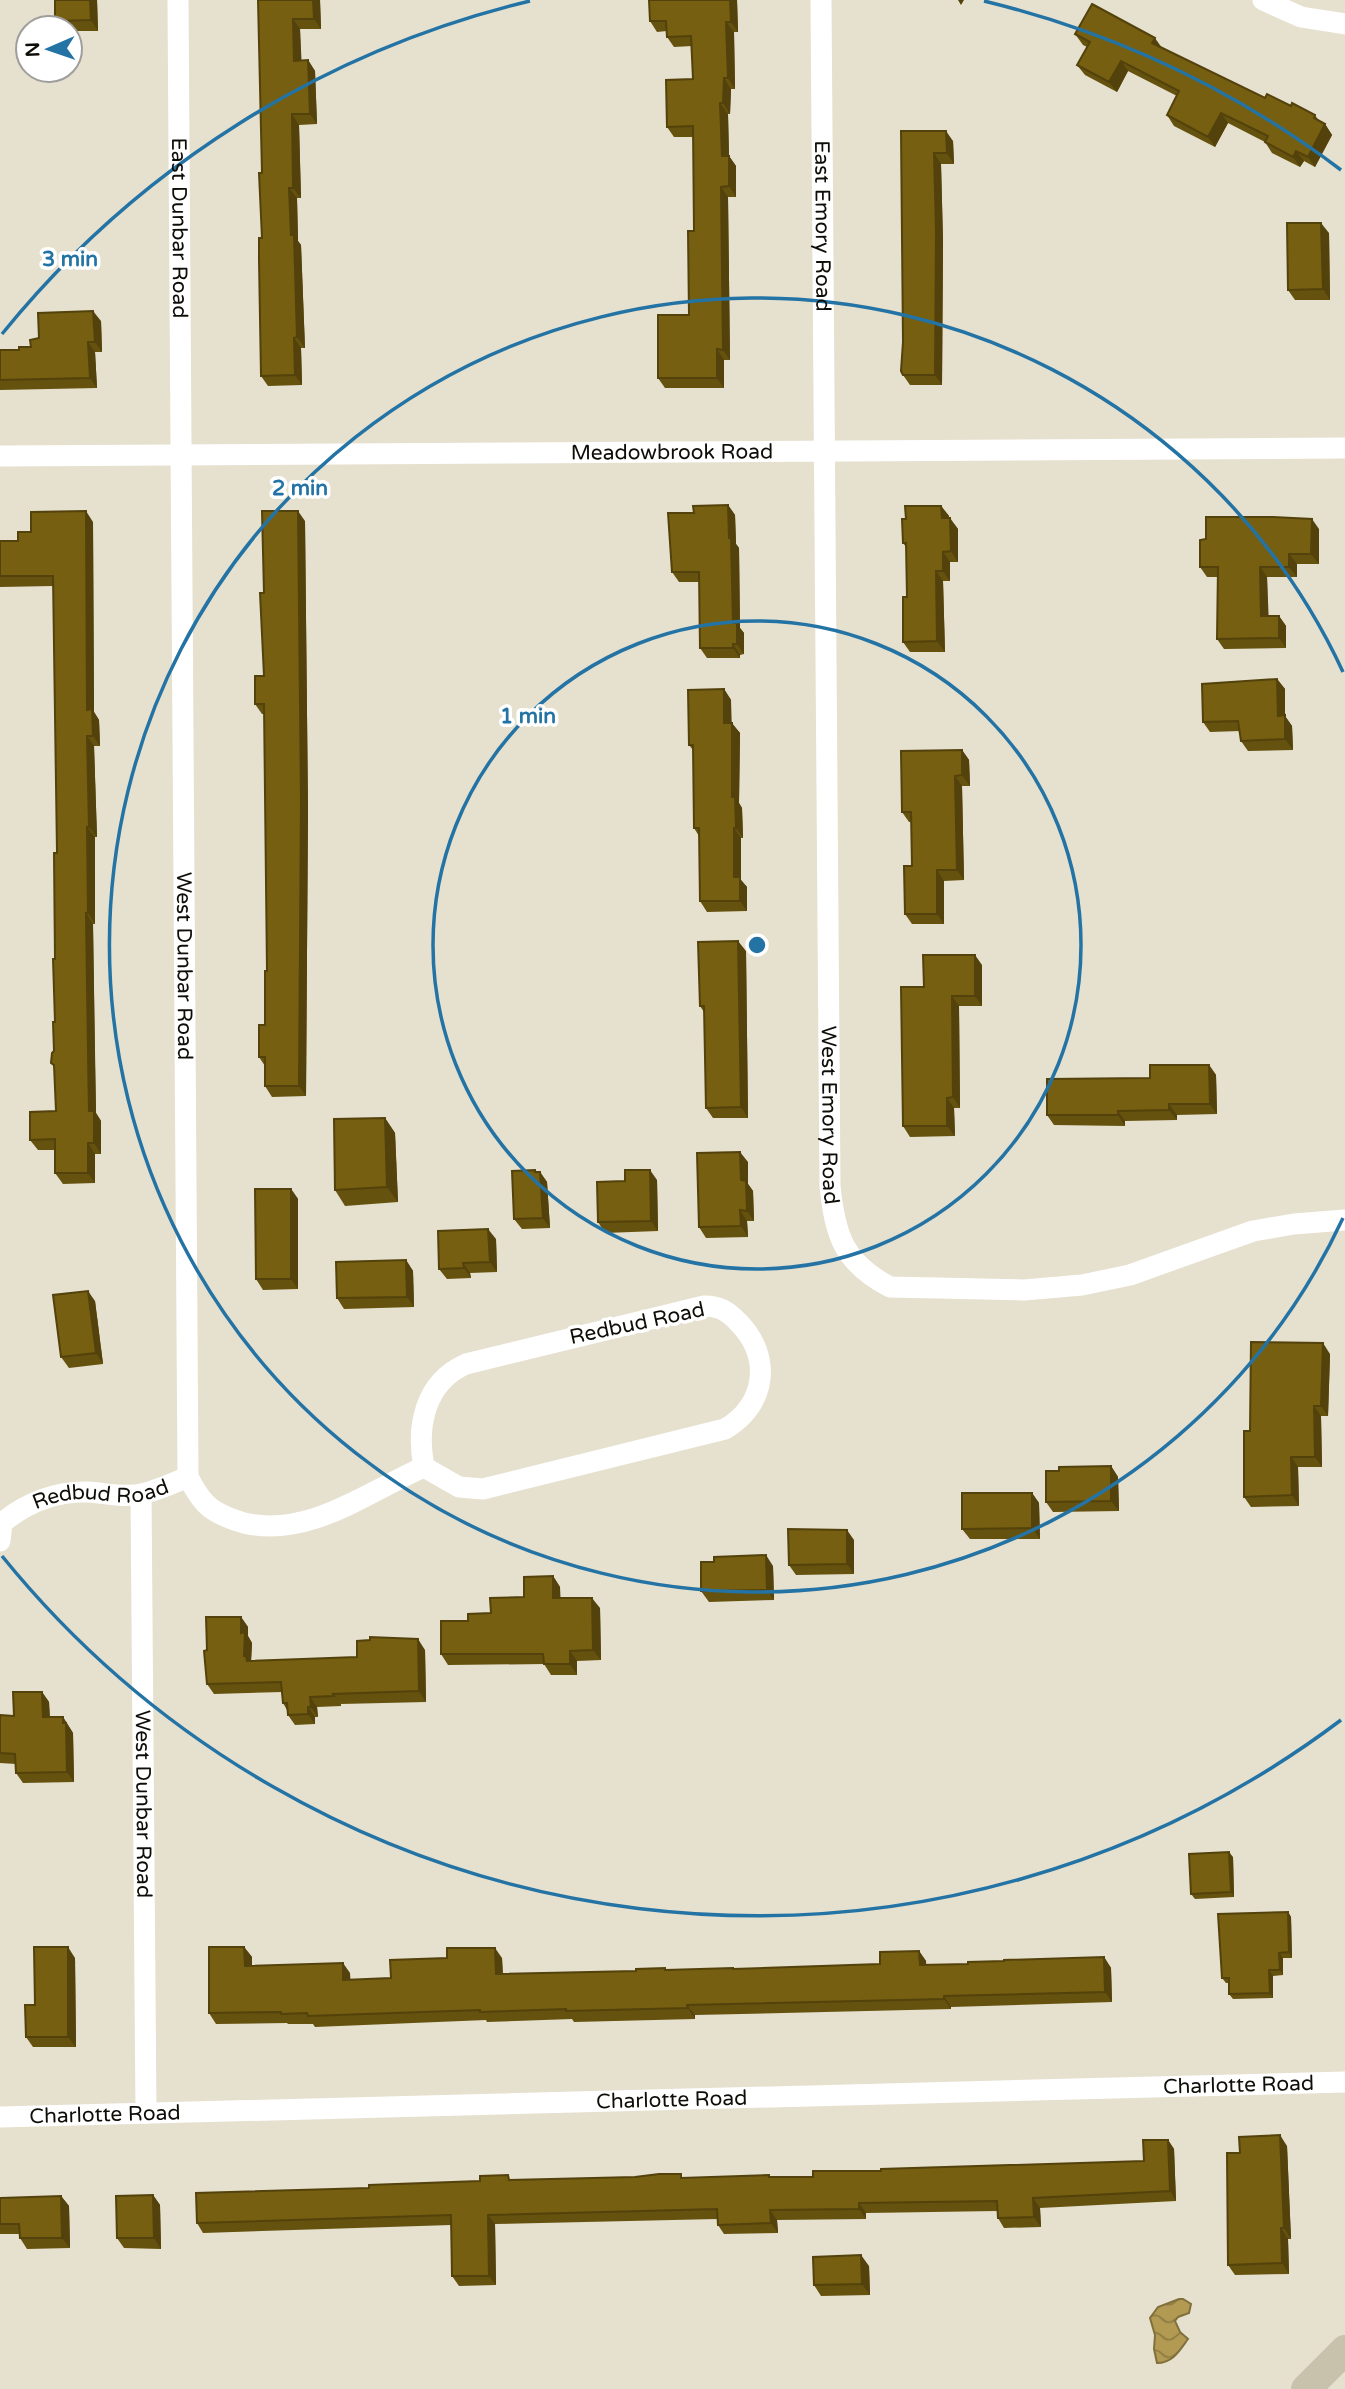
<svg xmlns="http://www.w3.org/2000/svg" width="1345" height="2389" font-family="'Varela Round',sans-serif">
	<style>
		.water { fill: url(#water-waves); stroke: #81703c; stroke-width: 2 }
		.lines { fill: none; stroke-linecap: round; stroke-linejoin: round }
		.street { stroke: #fff; stroke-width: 21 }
		.secondary { stroke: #c8c1ac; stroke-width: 30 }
		.wall { fill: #65520e }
		.shaded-wall { fill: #53420b }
		.building { fill: #765f10; stroke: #53420b; stroke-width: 2 }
		.ring { fill: none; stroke: #2473a5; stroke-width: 3.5 }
		.labels { text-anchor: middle; stroke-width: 7; stroke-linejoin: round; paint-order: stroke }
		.street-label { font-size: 21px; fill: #0f0d07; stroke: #fff }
		.centre { fill: #2473a5; stroke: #fff; stroke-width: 3.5 }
		.ring-label { font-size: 21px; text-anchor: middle; font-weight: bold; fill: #2473a5; stroke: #fff; stroke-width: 7; stroke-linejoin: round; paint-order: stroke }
	</style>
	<defs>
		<pattern id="water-waves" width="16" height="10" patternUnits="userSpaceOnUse" patternTransform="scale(1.75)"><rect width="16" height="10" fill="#b29a53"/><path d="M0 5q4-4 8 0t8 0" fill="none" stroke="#8f7c43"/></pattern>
	</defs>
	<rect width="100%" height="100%" fill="#e6e0cf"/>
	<!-- water -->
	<path class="water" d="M1179 2299H1183L1191 2304 1189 2313 1178 2317 1175 2321 1180 2332 1188 2339C1180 2350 1173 2363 1157 2363L1154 2349 1155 2335 1150 2318 1158 2307Z"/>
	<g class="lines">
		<!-- street -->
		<g class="street">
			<path id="s1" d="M178 0 188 1477"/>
			<path id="s2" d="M821 0 830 1186C835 1236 844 1263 890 1287L1024 1290 1082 1285 1130 1275 1253 1231 1294 1224 1345 1220"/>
			<path d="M1263 0 1301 17 1345 24"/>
			<path id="s3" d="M0 456 1345 448"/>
			<path d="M704 1306C719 1306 728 1311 738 1322 772 1356 767 1404 725 1429L483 1489 459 1487 424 1467C416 1426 425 1382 466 1364Z"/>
			<path id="s4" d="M141 1494 146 2113"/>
			<path id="s5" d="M0 1541 2 1523C26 1503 56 1491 88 1492 105 1493 124 1498 142 1494 158 1490 173 1483 188 1477 193 1486 198 1496 206 1504 216 1514 230 1519 244 1523 309 1538 367 1492 424 1467"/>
			<path id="s6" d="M0 2117 1345 2082"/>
		</g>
		<!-- secondary -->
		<path class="secondary" d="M1306 2389 1345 2350"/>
	</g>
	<!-- wall -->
	<g class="wall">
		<path d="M55 0H97L98 31H70V28H60L55 21Z"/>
		<path d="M258 0H320L321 29H300L301 61 308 60 315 71 317 124 299 125 301 198H297L298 241 301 245 305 348H301L302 385 268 386 261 376 262 173Z"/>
		<path d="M649 0H737L738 32H734L735 89H731L730 114H728L729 156 736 166V197H728L730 360H724V388H665L658 378 689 315 694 231 693 137H674L667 127 693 79 692 46 674 47 667 37V31L657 32 650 21Z"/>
		<path d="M1075 34 1162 48 1265 98 1315 115 1319 121 1325 124 1332 135 1315 167 1304 161 1300 167 1272 153 1265 142 1228 123 1215 147 1174 126 1167 115 1177 96 1128 71 1117 92 1085 75 1077 65 1087 47 1083 45Z"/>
		<path d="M901 131 953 141 954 164H941L943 241 942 385H910L903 375Z"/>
		<path d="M1329 233 1330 300H1295L1288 290Z"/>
		<path d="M101 321 102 352H95L97 388 0 390V350H19L31 347Z"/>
		<path d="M728 505 735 515 736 544 739 548 740 628 744 633V654L740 655V658H707L700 648 699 582H679L672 572 694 513Z"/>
		<path d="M941 506 949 516V518L958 529V562H950V581H943L945 652H910L903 642 907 597 906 547 903 543 906 519Z"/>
		<path d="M305 521 308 810 306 1096 272 1097 265 1086V1066L259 1057 265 1025 267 971 264 714H262L255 704 264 676V593Z"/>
		<path d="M93 522 94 712 99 720 100 746H94L97 837H95V924H93L95 1063 96 1113 101 1121V1154H95V1183L63 1184 55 1173V1150H38L30 1140 56 1111 54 1067 51 1063 54 1051 55 1022 57 853 53 586 0 587V541H18L31 532Z"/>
		<path d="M1319 529V564H1297V577H1267L1268 616H1279L1286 626V648L1224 649 1217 639 1218 577H1207L1200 567Z"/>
		<path d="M1277 679 1285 689V716L1292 726 1293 750 1248 751 1241 741 1240 731 1210 732 1203 722Z"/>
		<path d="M724 689 731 700V723L740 733 739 803 742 808 743 838H741V880L747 887V911L707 912 700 901 699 836 694 828 693 750 689 745Z"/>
		<path d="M962 750 969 760 970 786H962L964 880 944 881V924H912L905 914 912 866 911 822H909L902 812Z"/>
		<path d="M746 951 748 1118H713L706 1108 704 1012 700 1006Z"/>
		<path d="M982 965V1006H959L960 1108H954L955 1136 910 1137 903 1126 924 987Z"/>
		<path d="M1209 1065 1216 1075 1217 1114 1177 1115V1120L1125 1121V1126L1054 1125 1047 1115 1150 1078Z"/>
		<path d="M385 1118 395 1133 398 1202 345 1206 335 1190Z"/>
		<path d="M748 1162V1184L753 1191 754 1221H747L748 1237 706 1238 699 1227Z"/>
		<path d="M535 1170 536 1172H540L547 1182 550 1228 522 1229 514 1219Z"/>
		<path d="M657 1180 658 1231 605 1233 598 1222 625 1181Z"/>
		<path d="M291 1189 298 1199V1289L263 1290 256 1279Z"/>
		<path d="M496 1239 497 1272 470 1273 471 1278 447 1279 439 1269Z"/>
		<path d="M406 1260 413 1271 414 1307 344 1309 337 1298Z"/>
		<path d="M95 1301 103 1364 69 1368 61 1357Z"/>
		<path d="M1330 1354 1328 1416H1321L1322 1467H1298L1299 1506 1251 1507 1244 1497 1250 1431Z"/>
		<path d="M1111 1466 1118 1477 1119 1511 1053 1512 1046 1502 1059 1471Z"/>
		<path d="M1032 1493 1039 1503 1040 1539H970L962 1529Z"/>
		<path d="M854 1540V1574L796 1575 789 1565Z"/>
		<path d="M773 1566 774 1600 709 1602 701 1591Z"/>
		<path d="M553 1576 560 1587V1598L600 1608 601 1660 577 1661V1675H551L544 1664 448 1665 441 1654 468 1621 491 1613 524 1597Z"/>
		<path d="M241 1617 248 1627V1636L252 1643 251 1661 357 1657 425 1650 426 1702 341 1704V1706L317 1707 318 1717H315V1724L295 1725 288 1715 287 1710 283 1703 282 1692 214 1694 207 1684V1650Z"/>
		<path d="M42 1692 49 1702 50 1717H63L73 1733 74 1782 23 1783 16 1773V1764L0 1763V1715L14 1716Z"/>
		<path d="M1233 1857 1234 1897 1195 1899 1191 1894Z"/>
		<path d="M1288 1912 1291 1917 1292 1958H1283V1975L1273 1976V1998L1233 1999 1229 1994V1983H1226L1222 1978Z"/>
		<path d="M244 1947 252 1957V1966L350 1973V1980L391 1978 502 1958 503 1974 636 1971 665 1968 667 1970 735 1969 880 1964 919 1951 926 1961V1965L968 1964 1104 1957 1111 1968 1112 2002 951 2007V2009L695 2015V2019L574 2022 572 2019 487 2022 486 2020 315 2027 313 2024H288L287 2023 216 2024 209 2013Z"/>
		<path d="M75 1958 76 2047H33L26 2037 35 2005Z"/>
		<path d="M1168 2140 1174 2149 1176 2201 1040 2208 1041 2227 1004 2228 998 2218 997 2211 866 2213V2219L777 2220 778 2233 724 2234 718 2225 717 2219 495 2224 496 2285 459 2286 452 2276 451 2225 203 2233 197 2223 369 2188 512 2180 684 2178 813 2177 881 2171 1144 2161Z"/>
		<path d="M1287 2146 1291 2239H1288L1289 2274 1235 2275 1228 2265 1240 2153Z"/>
		<path d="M153 2195 160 2205 161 2249 124 2248 117 2238Z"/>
		<path d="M61 2196 69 2206 70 2248 27 2249 20 2238V2234H0V2198Z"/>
		<path d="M869 2266 870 2295 821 2296 814 2285Z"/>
	</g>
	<!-- shaded-wall -->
	<g class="shaded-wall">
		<path d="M90 0H97L98 31 91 20Z"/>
		<path d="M313 0H320L321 29 314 19Z"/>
		<path d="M730 0H737L738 32 731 22Z"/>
		<path d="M958 0H964L961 5Z"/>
		<path d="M293 19 300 29 302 71 294 61Z"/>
		<path d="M726 22 734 32 735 89 728 78Z"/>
		<path d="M1155 38 1162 48 1152 43Z"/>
		<path d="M308 60 315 71 317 124 310 114Z"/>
		<path d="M1121 61 1128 71 1117 92 1109 82Z"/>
		<path d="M724 78 731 89 730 114 723 103Z"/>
		<path d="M720 103 728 114 729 156 736 166V197L729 186 722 156Z"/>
		<path d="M1221 113 1228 123 1215 147 1208 137Z"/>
		<path d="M292 114 299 125 301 198 293 188Z"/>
		<path d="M1325 124 1332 135 1315 167 1308 157Z"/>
		<path d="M946 131 953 141 954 164 947 153Z"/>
		<path d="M1296 151 1304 161 1300 167 1293 157Z"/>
		<path d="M934 153 941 164 943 241 942 385 935 375Z"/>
		<path d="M721 187 728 197 730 360 723 350Z"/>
		<path d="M289 188 297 198 298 241 301 245 305 348 297 337Z"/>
		<path d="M1321 223 1329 233 1330 300 1323 289Z"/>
		<path d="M93 311 101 321 102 352 95 342Z"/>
		<path d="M294 338 301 348 302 385 295 375Z"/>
		<path d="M88 342 95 352 97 388 90 378Z"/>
		<path d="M717 349 724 360V388L717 378Z"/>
		<path d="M728 505 735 515 736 544 739 548 740 628 744 633V654L737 644 733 623Z"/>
		<path d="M941 506 949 516V529L942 518Z"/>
		<path d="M86 511 93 522 94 712 99 720 100 746 93 736 87 710Z"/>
		<path d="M298 511 305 521 308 810 306 1096 299 1086Z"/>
		<path d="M950 518 958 529V562L951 551Z"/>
		<path d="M1312 519 1319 529V564L1311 554Z"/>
		<path d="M943 552 950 562V581L943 571Z"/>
		<path d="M1289 554 1297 564V577L1289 567Z"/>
		<path d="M1260 567 1267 577 1269 626 1261 616Z"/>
		<path d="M936 571 943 581 945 652 937 641Z"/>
		<path d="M1279 616 1286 626V648L1279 638Z"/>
		<path d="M733 644 740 655V658L733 648Z"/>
		<path d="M1277 679 1285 689V716L1292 726 1293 750 1285 739 1278 716Z"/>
		<path d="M724 689 731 700 732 733 724 723Z"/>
		<path d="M732 723 740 733 739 803 742 808 743 838 736 828 732 797Z"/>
		<path d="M87 736 94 746 97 837 89 827Z"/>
		<path d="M962 750 969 760 970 786 962 775Z"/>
		<path d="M955 776 962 786 964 880 957 870Z"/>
		<path d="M87 827 95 837V924L88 913Z"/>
		<path d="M734 828 741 838V880L747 887V911L740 901 734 877Z"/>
		<path d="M937 870 944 881V924L937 914Z"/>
		<path d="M86 913 93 924 96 1113 101 1121V1154L94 1143 89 1111Z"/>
		<path d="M738 941 746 951 748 1118 741 1107Z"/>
		<path d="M975 955 982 965V1006L975 996Z"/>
		<path d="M952 996 959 1006 960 1108 953 1097Z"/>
		<path d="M1209 1065 1216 1075 1217 1114 1210 1104Z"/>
		<path d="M947 1098 954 1108 955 1136 947 1126Z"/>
		<path d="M1169 1104 1177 1115V1120L1169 1110Z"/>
		<path d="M1118 1111 1125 1121V1126L1118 1115Z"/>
		<path d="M385 1118 395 1133 398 1202 387 1187Z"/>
		<path d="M88 1143 95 1154V1183L88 1173Z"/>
		<path d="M740 1152 748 1162V1184L753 1191 754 1221 747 1211 741 1180Z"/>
		<path d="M535 1170 540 1177V1172L547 1182 550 1228 543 1218Z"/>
		<path d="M650 1170 657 1180 658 1231 651 1221Z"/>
		<path d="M291 1189 298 1199V1289L291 1279Z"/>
		<path d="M740 1210 747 1221 748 1237 741 1226Z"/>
		<path d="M488 1229 496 1239 497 1272 490 1262Z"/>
		<path d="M406 1260 413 1271 414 1307 407 1297Z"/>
		<path d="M463 1263 470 1273 471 1278 464 1268Z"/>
		<path d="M88 1291 95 1301 103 1364 96 1353Z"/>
		<path d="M1323 1343 1330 1354 1328 1416 1321 1406Z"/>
		<path d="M1314 1406 1321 1416 1322 1467 1315 1457Z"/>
		<path d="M1291 1457 1298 1467 1299 1506 1292 1495Z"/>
		<path d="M1111 1466 1118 1477 1119 1511 1111 1501Z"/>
		<path d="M1032 1493 1039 1503 1040 1539 1032 1528Z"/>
		<path d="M847 1530 854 1540V1574L847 1564Z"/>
		<path d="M766 1555 773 1566 774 1600 767 1590Z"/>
		<path d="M553 1576 560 1587 561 1608 553 1598Z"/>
		<path d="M592 1598 600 1608 601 1660 593 1650Z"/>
		<path d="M241 1617 248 1627V1636L252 1643 251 1662 254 1672 244 1656 241 1633Z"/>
		<path d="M418 1639 425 1650 426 1702 419 1691Z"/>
		<path d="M570 1651 577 1661V1675L570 1664Z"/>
		<path d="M42 1692 49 1702 50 1728 43 1717Z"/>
		<path d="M310 1697 317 1707 318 1717 311 1707Z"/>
		<path d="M308 1707 315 1717V1724L308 1714Z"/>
		<path d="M63 1717 73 1733 74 1782 67 1772Z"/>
		<path d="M1229 1852 1233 1857 1234 1897 1231 1892Z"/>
		<path d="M1288 1912 1291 1917 1292 1958 1289 1952Z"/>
		<path d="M68 1947 75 1958 76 2047 68 2037Z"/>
		<path d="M244 1947 252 1957V1976L245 1966Z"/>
		<path d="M495 1948 502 1958 503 1984 496 1974Z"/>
		<path d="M919 1951 926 1961 927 1975 920 1965Z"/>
		<path d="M1279 1953 1283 1958V1975L1280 1970Z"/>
		<path d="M1104 1957 1111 1968 1112 2002 1105 1992Z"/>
		<path d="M343 1963 350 1973 351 1990 343 1980Z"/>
		<path d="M1269 1970 1273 1976V1998L1270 1993Z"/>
		<path d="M944 1996 951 2007V2009L944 1999Z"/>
		<path d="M687 2005 695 2015V2019L688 2008Z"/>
		<path d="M1280 2135 1287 2146 1291 2239 1284 2228Z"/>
		<path d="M1168 2140 1174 2149 1176 2201 1170 2191Z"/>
		<path d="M153 2195 160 2205 161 2249 154 2238Z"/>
		<path d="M61 2196 69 2206 70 2248 62 2238Z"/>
		<path d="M1033 2198 1040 2208 1041 2227 1034 2217Z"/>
		<path d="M859 2203 866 2213V2219L859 2209Z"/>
		<path d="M770 2210 777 2220 778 2233 771 2223Z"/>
		<path d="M488 2215 495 2224 496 2285 489 2276Z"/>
		<path d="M1281 2228 1288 2239 1289 2274 1282 2263Z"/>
		<path d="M861 2255 869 2266 870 2295 862 2284Z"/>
	</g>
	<!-- building -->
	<g class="building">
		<path d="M55 0H90L91 20 55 21Z"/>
		<path d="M258 0H313L314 19H293L294 61 308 60 310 114H292L293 188H289L291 235H294L297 337 294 338 295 375 261 376 259 260V238H262L259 173H262Z"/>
		<path d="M649 0H730L731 22H726L728 78H724L723 103H720L722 156H729V186L721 187 723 350 717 349V378H658V315H689L688 231H694L693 126 667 127 666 80 693 79 691 36 667 37 666 21H650Z"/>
		<path d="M1092 4 1155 38 1152 43 1265 98 1267 94 1291 106 1292 103 1315 115 1314 118 1325 124 1308 157 1296 151 1293 157 1265 142 1268 136 1221 113 1208 137 1167 115 1179 91 1121 61 1109 82 1077 65 1090 42 1075 34Z"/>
		<path d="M901 131H946L947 153H934L936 231 935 375H903L901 371 903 342Z"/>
		<path d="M1287 223H1321L1323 289 1288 290Z"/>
		<path d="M93 311 95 342H88L90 378 0 380V350H19V347H31L30 340 39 338 38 313Z"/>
		<path d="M728 505 729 538H731L733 623H737V644H733V648H700L699 572H672L668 513H694L693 506Z"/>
		<path d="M905 506H941L942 518H950L951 551 943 552V571H936L937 641 903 642V597H907L906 543H903L902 519H906Z"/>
		<path d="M86 511 87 710 92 709 93 736H87L89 827H87L88 913H86L88 1053 89 1111H94V1143H88V1173H55V1139L30 1140V1112L56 1111 54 1065 51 1063 52 1053 54 1051 53 1022H55L53 959H55L54 853H57L53 576H0V541H18V532H31V512Z"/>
		<path d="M262 511H298L301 799 299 1086H265V1057H259V1025H265V971H267L264 704H255V676H264L260 593H264Z"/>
		<path d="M1206 517H1273L1312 519 1311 554H1289V567H1260L1261 616H1279V638L1217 639 1218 567H1200V540L1206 539Z"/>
		<path d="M1277 679 1278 716 1285 715V739L1241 741 1238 721 1203 722 1202 684Z"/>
		<path d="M724 689V723H732V797H735L736 828H734V877H740V901H700L699 828H694L693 745H689L688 690Z"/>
		<path d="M962 750V775L955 776 957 870H937V914H905L904 866H912L911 812H902L901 751Z"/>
		<path d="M738 941 741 1107 706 1108 704 1006H700L698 942Z"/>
		<path d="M923 955H975V996H952L953 1097 947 1098V1126H903L901 987H924Z"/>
		<path d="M1150 1065H1209L1210 1104H1169V1110L1118 1111V1115H1047V1079L1150 1078Z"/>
		<path d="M385 1118 387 1187 335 1190 334 1119Z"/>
		<path d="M740 1152 741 1180 746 1181 747 1211 740 1210 741 1226 699 1227 697 1153Z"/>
		<path d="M535 1170V1172H540L543 1218 514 1219 512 1171Z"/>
		<path d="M625 1170H650L651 1221 598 1222 597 1182 625 1181Z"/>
		<path d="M255 1189H291V1279H256Z"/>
		<path d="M488 1229 490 1262 463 1263 464 1268 439 1269 438 1231Z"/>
		<path d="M406 1260 407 1297 337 1298 336 1262Z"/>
		<path d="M88 1291 96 1353 61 1357 53 1295Z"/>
		<path d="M1251 1342 1323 1343 1321 1406H1314L1315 1457H1291L1292 1495 1244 1497V1431H1250Z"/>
		<path d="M1111 1466V1501L1046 1502V1471H1059V1467Z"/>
		<path d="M962 1493H1032V1528L962 1529Z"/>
		<path d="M788 1529 847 1530V1564L789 1565Z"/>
		<path d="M766 1555 767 1590 701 1591V1562H714V1557Z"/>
		<path d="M553 1576V1598H592L593 1650 570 1651V1664H544L543 1654H441V1621H468V1614L491 1613 490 1598 524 1597V1577Z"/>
		<path d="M206 1617H241V1633L245 1632 244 1656H246L247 1661 357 1657V1641L370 1640V1637L418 1639 419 1691 333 1694 334 1696 310 1697 311 1707H308V1714L288 1715 287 1703H283L281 1682 207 1684 204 1651 207 1650Z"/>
		<path d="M13 1692H42L43 1717H63V1723H66L67 1772 16 1773 15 1754 0 1753V1715L14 1716Z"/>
		<path d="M1229 1852 1231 1892 1191 1894 1189 1854Z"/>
		<path d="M1288 1912 1289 1952 1279 1953 1280 1970H1269L1270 1993 1229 1994V1978H1222L1218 1914Z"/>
		<path d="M34 1947H68V2037H26L25 2005H35Z"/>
		<path d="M209 1947H244L245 1966 343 1963V1980L391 1978 390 1960 447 1958V1948H495L496 1974 636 1971V1969L665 1968V1970L733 1968V1969L880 1964V1952L919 1951 920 1965 968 1964V1962L1004 1961V1960L1104 1957 1105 1992 944 1996V1999L687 2005 688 2008 566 2011V2009L480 2012V2010L308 2016 307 2013 281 2014V2012L209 2013Z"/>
		<path d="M1280 2135 1284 2228H1281L1282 2263 1228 2265 1227 2153H1240L1239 2137Z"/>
		<path d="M1143 2140H1168L1170 2191 1033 2198 1034 2217 998 2218 997 2201 859 2203V2209L770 2210 771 2223 718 2225 717 2209 488 2215 489 2276H452L451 2215 197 2223 196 2193 369 2188V2185L480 2181V2176L508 2175 509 2180 635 2177 659 2174H681V2178L769 2175V2177H813V2171H881V2169L1144 2161Z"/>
		<path d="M153 2195 154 2238H117L116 2196Z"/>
		<path d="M61 2196 62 2238H20L19 2224H0V2198Z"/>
		<path d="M861 2255 862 2284 814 2285 813 2257Z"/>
	</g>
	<!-- distance rings -->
	<g class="ring">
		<circle cx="757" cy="945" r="324"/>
		<path d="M1343 1218A647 647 0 1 1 1343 672"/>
		<path d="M1341 1720A971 971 0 0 1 2 1556M2 334A971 971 0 0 1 530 1M984 1A971 971 0 0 1 1341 170"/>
	</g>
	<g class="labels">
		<!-- street labels -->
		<g class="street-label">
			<text dy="7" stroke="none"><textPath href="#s2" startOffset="226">East Emory Road</textPath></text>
			<text dy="7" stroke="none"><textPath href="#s1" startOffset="228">East Dunbar Road</textPath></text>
			<text dy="7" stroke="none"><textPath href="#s3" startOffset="672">Meadowbrook Road</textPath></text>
			<text dy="7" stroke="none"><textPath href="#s1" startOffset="966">West Dunbar Road</textPath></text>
			<text dy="7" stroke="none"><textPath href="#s2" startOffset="1115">West Emory Road</textPath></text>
			<text transform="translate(637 1323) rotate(-12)" y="7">Redbud Road</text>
			<text dy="7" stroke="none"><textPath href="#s5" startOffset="124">Redbud Road</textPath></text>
			<text dy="7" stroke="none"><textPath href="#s4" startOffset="310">West Dunbar Road</textPath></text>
			<text dy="7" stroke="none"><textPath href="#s6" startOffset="1239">Charlotte Road</textPath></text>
			<text dy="7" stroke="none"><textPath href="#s6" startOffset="672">Charlotte Road</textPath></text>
			<text dy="7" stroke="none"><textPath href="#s6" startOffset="105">Charlotte Road</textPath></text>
		</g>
	</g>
	<circle cx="757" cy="945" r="10" class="centre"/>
	<g class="ring-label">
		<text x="70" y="266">3 min</text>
		<text x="300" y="495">2 min</text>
		<text x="528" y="723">1 min</text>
	</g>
	<!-- north arrow -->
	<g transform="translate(49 49) rotate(268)"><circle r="33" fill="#ffffff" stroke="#9f9e9c" stroke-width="2"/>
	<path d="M0-5L12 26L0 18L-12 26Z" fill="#2473a5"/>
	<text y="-10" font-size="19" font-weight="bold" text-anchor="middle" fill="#0f0d07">N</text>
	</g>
</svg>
